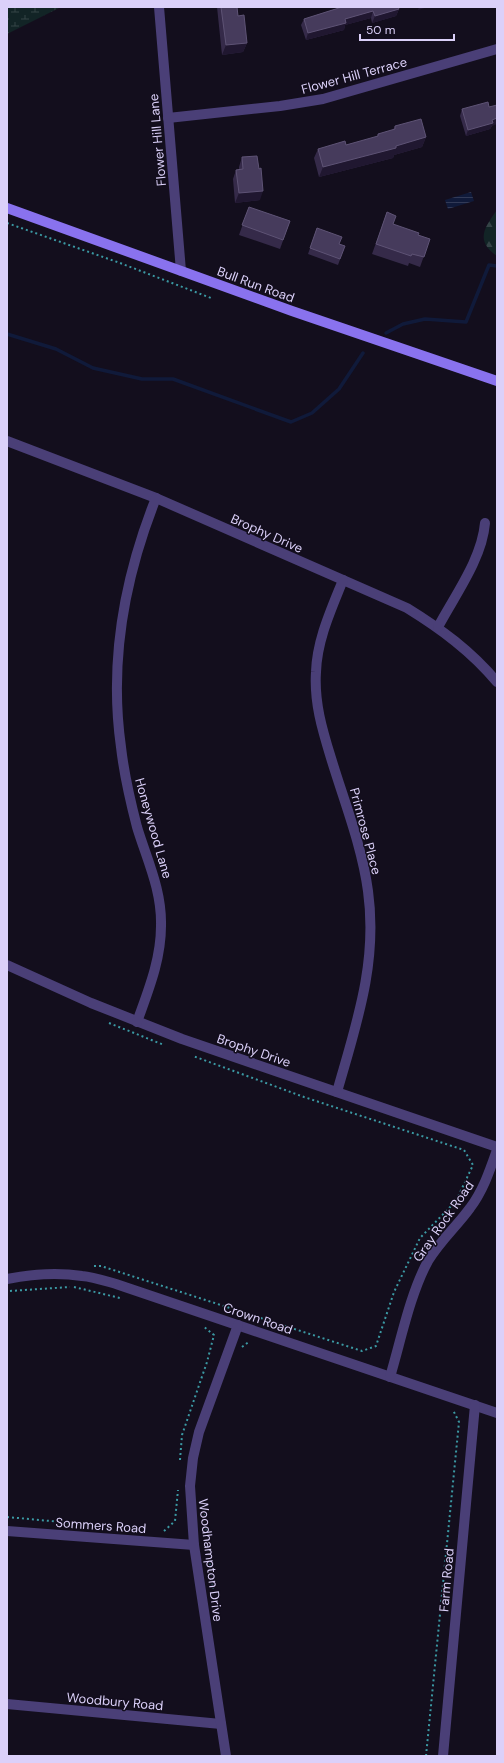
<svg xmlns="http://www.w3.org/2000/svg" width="504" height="1763" font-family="'DM Sans',sans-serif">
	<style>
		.forest { fill: url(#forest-firs) }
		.wetland { fill: url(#wetland-marsh) }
		.water { fill: url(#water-rules) }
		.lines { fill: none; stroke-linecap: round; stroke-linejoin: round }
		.stream { stroke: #101a3a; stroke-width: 3.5 }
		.path { stroke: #3b99a3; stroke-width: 2; stroke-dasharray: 2 3; stroke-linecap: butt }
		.street { stroke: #4a3f77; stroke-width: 10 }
		.secondary { stroke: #8972ee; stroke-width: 10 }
		.wall { fill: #352a49 }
		.shaded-wall { fill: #201730 }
		.building { fill: #463b5c; stroke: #5e5375 }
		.labels { text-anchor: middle; stroke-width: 3; stroke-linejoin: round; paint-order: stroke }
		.street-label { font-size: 13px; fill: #dbd0f9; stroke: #130e1d }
	</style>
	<defs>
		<pattern id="forest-firs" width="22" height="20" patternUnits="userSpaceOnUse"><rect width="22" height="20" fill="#122426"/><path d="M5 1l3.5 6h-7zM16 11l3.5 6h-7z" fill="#344346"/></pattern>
		<pattern id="wetland-marsh" width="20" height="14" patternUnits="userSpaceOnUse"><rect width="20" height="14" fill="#122426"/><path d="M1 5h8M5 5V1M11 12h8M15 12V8" fill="none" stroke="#344346"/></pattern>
		<pattern id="water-rules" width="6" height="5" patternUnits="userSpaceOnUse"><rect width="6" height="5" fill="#101a3a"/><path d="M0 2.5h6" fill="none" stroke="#323a57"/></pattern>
	</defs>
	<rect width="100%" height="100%" fill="#130e1d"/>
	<!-- forest -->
	<path class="forest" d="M497 210V256C475 241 484 228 497 210Z"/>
	<!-- wetland -->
	<path class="wetland" d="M7 7H61L7 34Z"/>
	<!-- water -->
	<path class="water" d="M471 192 474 201 448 209 445 200Z"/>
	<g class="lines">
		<!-- stream -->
		<g class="stream">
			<path d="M386 333 403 324 425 319 466 322 489 265 497 266"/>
			<path d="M7 334 56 349 93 368 142 379H173L291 422 312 413 339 389 363 353"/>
		</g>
		<!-- path -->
		<g class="path">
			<path d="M7 223 120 263 211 298"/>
			<path d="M109 1023 164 1045"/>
			<path d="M94 1266H101L362 1351 376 1346 394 1292 420 1238 456 1201 473 1165 464 1150 304 1097 193 1056"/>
			<path d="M74 1287 120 1298"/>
			<path d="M10 1291 70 1287"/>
			<path d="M242 1347 250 1341"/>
			<path d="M180 1460 182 1435 207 1362 214 1335 203 1326"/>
			<path d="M204 1504 213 1589"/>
			<path d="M7 1517 83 1524"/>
			<path d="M164 1531 175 1521 178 1490"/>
			<path d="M426 1756 459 1422 453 1410"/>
		</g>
		<!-- street -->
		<g class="street">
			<path d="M159 7 181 271"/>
			<path d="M168 118 280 106 323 99 497 49"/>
			<path d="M7 441 156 498 407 608C441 629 471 651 497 682"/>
			<path d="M438 627C455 595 482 559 485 523"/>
			<path d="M7 965 91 1003 182 1039 497 1147"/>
			<path d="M137 1022C148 991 161 960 161 926 162 890 147 860 137 827 130 800 124 774 121 747 109 662 125 576 156 498"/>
			<path d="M337 1092C356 1025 378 963 368 891 362 846 344 801 331 758 322 729 314 702 316 672 317 640 331 610 343 580"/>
			<path d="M7 1279C32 1274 57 1272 82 1276 94 1277 105 1281 116 1284L497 1413"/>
			<path d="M390 1377C401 1340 410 1294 428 1261 440 1241 457 1226 470 1208 483 1191 490 1170 497 1150"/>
			<path d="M7 1531 194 1545"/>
			<path d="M7 1704 221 1724"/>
			<path d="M226 1756 194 1545 190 1486 193 1458 199 1432 238 1325"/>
			<path d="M443 1756 475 1405"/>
		</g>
		<!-- secondary -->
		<path class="secondary" d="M7 208 292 311 497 381"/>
	</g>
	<!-- wall -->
	<g class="wall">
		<path d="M217 7H237L238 16 247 43 243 52 222 55Z"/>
		<path d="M342 7 399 9 396 16 372 23 371 18 345 25 344 30 306 40 301 25 304 19Z"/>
		<path d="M462 109 492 126 490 129 466 136 460 116Z"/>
		<path d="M395 126 426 137 422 147 394 155 393 158 319 177 314 158 318 149 346 145 377 137 378 134 393 130Z"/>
		<path d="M242 157 260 200 235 203 233 179 236 170 239 169V167Z"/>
		<path d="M249 207 290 221 280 249 239 235Z"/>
		<path d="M387 212 393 224 418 235 430 239 420 267 409 263 408 266 372 254Z"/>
		<path d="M317 228 339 244 345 246 338 265 308 254Z"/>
	</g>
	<!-- shaded-wall -->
	<g class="shaded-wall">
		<path d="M419 7H428L418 10Z"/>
		<path d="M399 9 396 16 372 23 375 16Z"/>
		<path d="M373 11 371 18 345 25 344 30 306 40 308 33 345 19Z"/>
		<path d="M247 43 243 52 222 55 226 45Z"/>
		<path d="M497 118V124L492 126 490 129 466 136 468 130Z"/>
		<path d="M426 137 422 147 394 155 393 158 319 177 323 167Z"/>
		<path d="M263 191 260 200 235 203 239 193Z"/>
	</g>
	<!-- building -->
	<g class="building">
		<path d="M221 7H237L238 16 244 15 247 43 226 45Z"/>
		<path d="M342 7H398L399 9 375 16 373 11 345 19 346 23 308 33 304 19Z"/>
		<path d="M488 102 489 107 497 105V118L492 120 493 123 468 130 462 109Z"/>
		<path d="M421 119 426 137 396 146V148L323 167 318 149 345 141 346 145 378 136V134L395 129V126Z"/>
		<path d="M257 156 259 169 261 168 263 191 239 193 236 170 243 169 242 157Z"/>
		<path d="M249 207 290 221 283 240 242 225Z"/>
		<path d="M387 212 396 216 393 224 419 233 418 235 430 239 424 257 412 254 411 256 376 244Z"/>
		<path d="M317 228 342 237 339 244 345 246 340 259 310 248Z"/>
	</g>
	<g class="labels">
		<!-- street labels -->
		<g class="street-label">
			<text transform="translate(354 75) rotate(-15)" y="5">Flower Hill Terrace</text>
			<text transform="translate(157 140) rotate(-95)" y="5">Flower Hill Lane</text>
			<text transform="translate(256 284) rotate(20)" y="5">Bull Run Road</text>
			<text transform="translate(267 533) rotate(24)" y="5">Brophy Drive</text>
			<text transform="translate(154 828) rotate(74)" y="5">Honeywood Lane</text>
			<text transform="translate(366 831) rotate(75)" y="5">Primrose Place</text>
			<text transform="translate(254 1050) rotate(19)" y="5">Brophy Drive</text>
			<text transform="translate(443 1221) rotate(-55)" y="5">Gray Rock Road</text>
			<text transform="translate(258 1318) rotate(19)" y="5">Crown Road</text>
			<text transform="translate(101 1525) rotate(4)" y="5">Sommers Road</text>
			<text transform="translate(211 1560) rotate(83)" y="5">Woodhampton Drive</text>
			<text transform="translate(446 1580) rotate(-85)" y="5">Farm Road</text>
			<text transform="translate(115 1701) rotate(5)" y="5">Woodbury Road</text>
		</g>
	</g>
	<!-- border -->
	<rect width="504" height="1763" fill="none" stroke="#dbd0f9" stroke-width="16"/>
	<!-- scale -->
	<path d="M360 34v6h94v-6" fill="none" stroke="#dbd0f9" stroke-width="2"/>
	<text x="366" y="34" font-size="12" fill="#dbd0f9" stroke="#130e1d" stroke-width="3" paint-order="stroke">50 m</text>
</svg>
